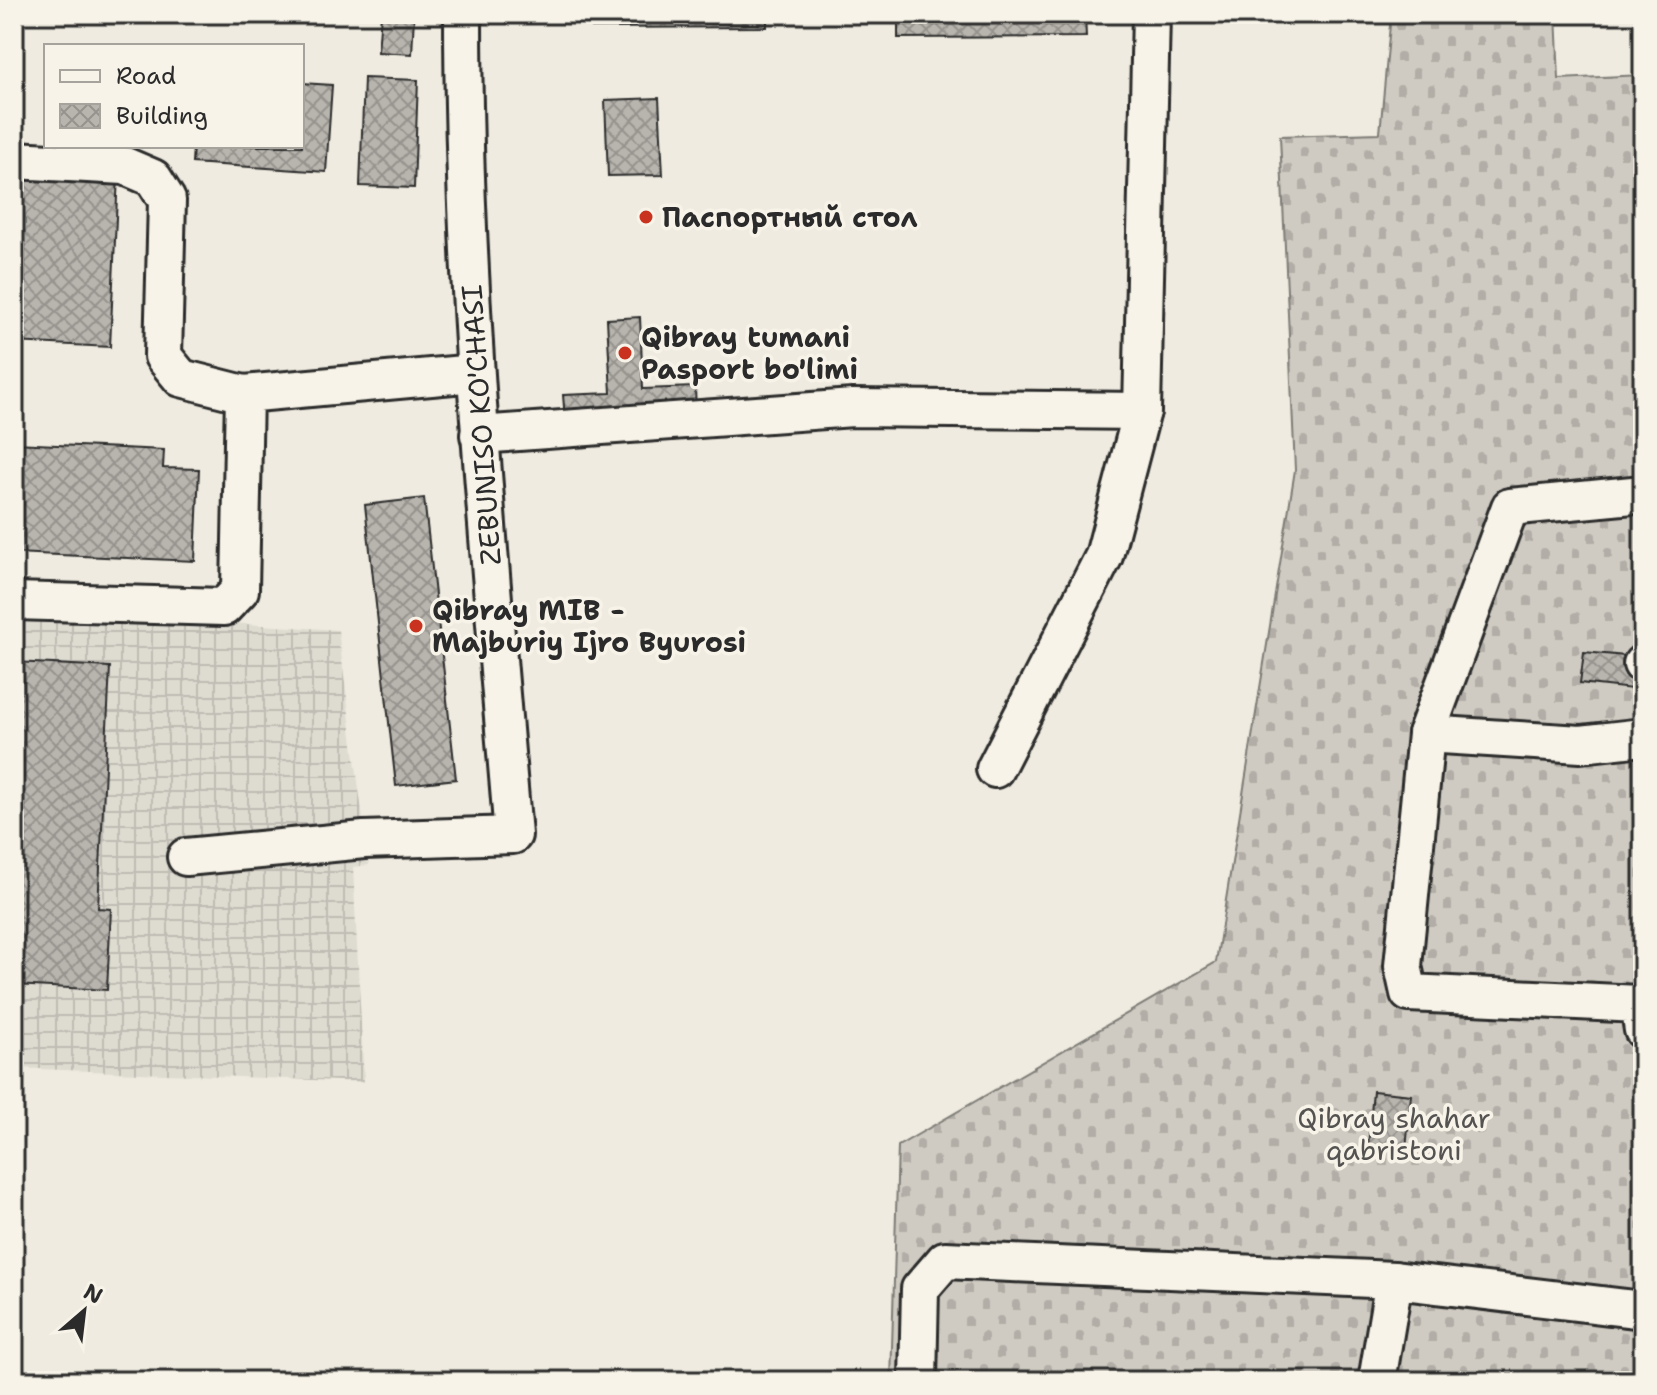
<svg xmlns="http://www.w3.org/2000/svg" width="1657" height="1395" font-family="'Shantell Sans',sans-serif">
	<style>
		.industrial { fill: url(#industrial-grid) }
		.cemetery { fill: url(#cemetery-stones); stroke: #7d7b76; stroke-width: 2 }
		.building { fill: url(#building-cross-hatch); stroke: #2b2b2b; stroke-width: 2 }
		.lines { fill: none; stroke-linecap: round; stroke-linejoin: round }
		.minor-casing { stroke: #2b2b2b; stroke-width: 42 }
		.minor { stroke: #f7f3e8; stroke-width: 36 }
		.poi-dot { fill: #c8321e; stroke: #f7f3e8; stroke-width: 3 }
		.labels { text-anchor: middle; stroke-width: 7; stroke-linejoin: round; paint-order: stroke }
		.poi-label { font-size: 28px; font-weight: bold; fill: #2b2b2b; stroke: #f7f3e8; text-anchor: start }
		.street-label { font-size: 28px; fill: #2b2b2b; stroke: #f7f3e8 }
		.park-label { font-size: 28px; fill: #545351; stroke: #f7f3e8 }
	</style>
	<defs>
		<pattern id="industrial-grid" width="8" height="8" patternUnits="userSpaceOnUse" patternTransform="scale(2)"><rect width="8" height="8" fill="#dedbd1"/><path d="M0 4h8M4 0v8" fill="none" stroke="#bfbcb4"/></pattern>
		<pattern id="cemetery-stones" width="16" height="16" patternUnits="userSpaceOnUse" patternTransform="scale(2)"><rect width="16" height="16" fill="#cfcbc2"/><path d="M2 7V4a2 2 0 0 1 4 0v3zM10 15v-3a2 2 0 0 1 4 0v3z" fill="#b2aea7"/></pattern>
		<pattern id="building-cross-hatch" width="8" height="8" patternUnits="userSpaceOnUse" patternTransform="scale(2)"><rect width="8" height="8" fill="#b8b5ae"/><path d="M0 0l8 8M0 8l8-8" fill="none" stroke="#96938e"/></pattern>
	</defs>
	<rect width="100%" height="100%" fill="#efebe0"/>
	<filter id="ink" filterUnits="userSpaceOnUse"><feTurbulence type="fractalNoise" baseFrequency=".0125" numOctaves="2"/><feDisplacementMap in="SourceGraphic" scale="16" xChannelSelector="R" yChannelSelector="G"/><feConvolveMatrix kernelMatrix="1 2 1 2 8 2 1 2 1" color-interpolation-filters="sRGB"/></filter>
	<g filter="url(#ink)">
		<!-- industrial -->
		<path class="industrial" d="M14 609 338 630 369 865 353 867 364 1082 14 1068Z"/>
		<!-- cemetery -->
		<path class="cemetery" d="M1391 14H1556L1559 79 1643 75V1381H891L898 1146 1216 962 1295 470 1280 136 1380 133Z"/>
		<!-- building -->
		<g class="building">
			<path d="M381 14 414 16 412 54 378 52Z"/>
			<path d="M592 14H767V27L592 28Z"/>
			<path d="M898 14H1085L1086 37 898 38Z"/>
			<path d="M364 78 418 80 414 188 360 186Z"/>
			<path d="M302 83 332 85 326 172 192 163 193 146H302Z"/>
			<path d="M659 98 663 175 608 176 605 100Z"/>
			<path d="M14 170 118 175 110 347 14 342Z"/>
			<path d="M640 317 643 389 695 387 696 412 565 419 563 395 611 393 607 319Z"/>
			<path d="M14 443 164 450 163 468 199 469 195 561 14 553Z"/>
			<path d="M424 498 456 779 396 786 365 505Z"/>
			<path d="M1584 652 1635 657 1632 689 1580 683Z"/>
			<path d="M14 662 110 667 98 908 111 909 107 990 14 985Z"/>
			<path d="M1373 1091 1411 1095 1406 1150 1368 1147Z"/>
		</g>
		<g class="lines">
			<defs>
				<g id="minor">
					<path d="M14 160 125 166 153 178 167 200 163 356 181 378 244 394"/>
					<path d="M479 435 853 408 1142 411"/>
					<path d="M1643 494 1510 507 1426 734 1403 966 1409 993 1639 1004 1643 1030"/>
					<path d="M14 601 224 607 240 590 244 394 475 373"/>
					<path d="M1642 664H1643"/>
					<path d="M1426 734 1581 744 1643 737"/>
					<path d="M995 769 1104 556 1142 411 1151 14"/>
					<path d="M186 857 364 840 513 835C490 561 463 289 463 14"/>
					<path d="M918 1381 920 1289 945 1260 1394 1280"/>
					<path d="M1377 1381 1394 1280 1643 1310"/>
				</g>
			</defs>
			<!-- minor casing -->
			<use href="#minor" class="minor-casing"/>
			<!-- minor -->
			<use href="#minor" class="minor"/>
		</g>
	</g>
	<!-- markers -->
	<g class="poi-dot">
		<circle cx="646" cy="217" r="8"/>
		<circle cx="625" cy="353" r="8"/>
		<circle cx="416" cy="626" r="8"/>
	</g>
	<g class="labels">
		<!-- poi labels -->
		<g class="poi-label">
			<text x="662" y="227">Паспортный стол</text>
			<text x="641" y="347">Qibray tumani<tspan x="641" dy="32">Pasport bo'limi</tspan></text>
			<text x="432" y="620">Qibray MIB -<tspan x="432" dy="32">Majburiy Ijro Byurosi</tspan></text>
		</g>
		<!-- street labels -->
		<g class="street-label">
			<text transform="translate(481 425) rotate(-94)" y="10">ZEBUNISO KO'CHASI</text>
		</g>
		<!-- park labels -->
		<g class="park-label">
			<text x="1394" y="1128">Qibray shahar<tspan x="1394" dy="32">qabristoni</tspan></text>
		</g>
	</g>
	<!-- margin -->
	<rect width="1657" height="1395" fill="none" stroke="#f7f3e8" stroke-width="48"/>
	<rect x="24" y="24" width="1609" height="1347" fill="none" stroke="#2b2b2b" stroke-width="3" filter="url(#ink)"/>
	<!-- legend -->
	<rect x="44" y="44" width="260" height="104" fill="#f7f3e8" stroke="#a5a39c" stroke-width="2"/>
	<rect x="60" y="70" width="40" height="12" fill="#f7f3e8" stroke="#a5a39c" stroke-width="2"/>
	<text x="116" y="84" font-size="24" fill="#2b2b2b">Road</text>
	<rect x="60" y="104" width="40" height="24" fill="url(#building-cross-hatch)" stroke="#a5a39c" stroke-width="2"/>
	<text x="116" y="124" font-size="24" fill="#2b2b2b">Building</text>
	<!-- north arrow -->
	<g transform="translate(84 1311) rotate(28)" stroke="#f7f3e8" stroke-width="6" paint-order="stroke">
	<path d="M0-6L14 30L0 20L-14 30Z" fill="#2b2b2b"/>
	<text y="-12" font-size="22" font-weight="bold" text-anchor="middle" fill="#2b2b2b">N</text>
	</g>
</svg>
